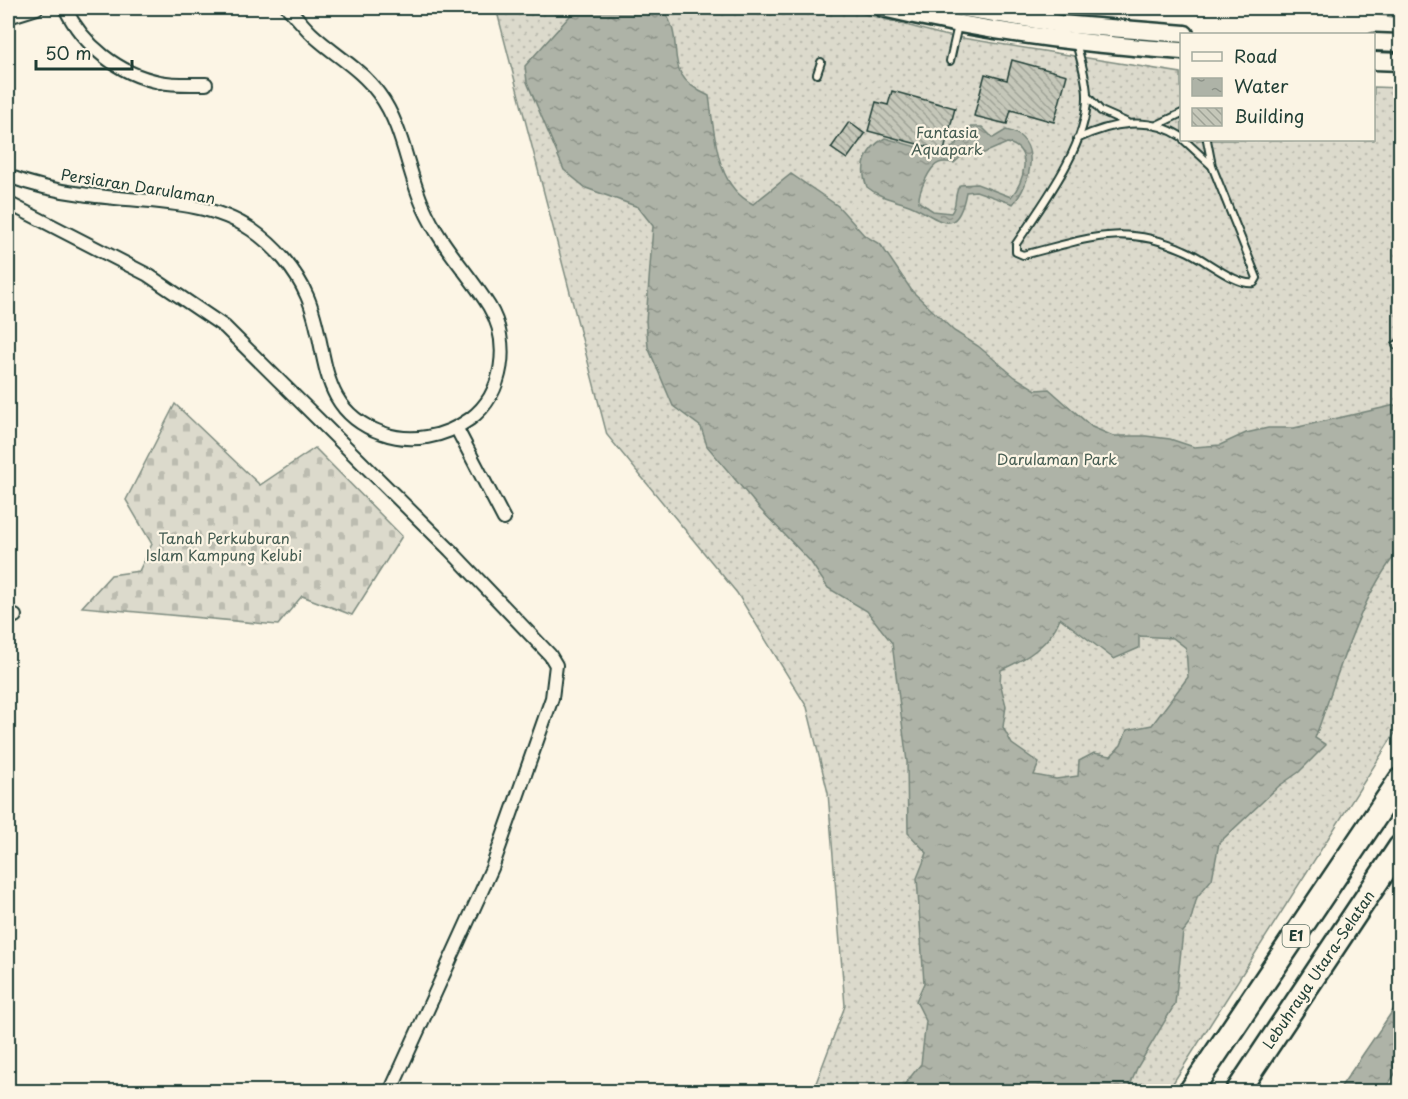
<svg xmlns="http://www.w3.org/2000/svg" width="1408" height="1099" font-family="'Playpen Sans',sans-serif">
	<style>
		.grass { fill: url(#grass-dots); stroke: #7e8c80; stroke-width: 1.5 }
		.cemetery { fill: url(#cemetery-stones); stroke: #7e8c80; stroke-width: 1.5 }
		.water { fill: url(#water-ripples); stroke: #758479; stroke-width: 1.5; fill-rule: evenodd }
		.building { fill: url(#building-back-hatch); stroke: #1f3d34; stroke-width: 1.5 }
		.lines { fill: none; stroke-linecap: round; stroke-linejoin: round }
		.service-casing { stroke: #1f3d34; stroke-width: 10 }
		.minor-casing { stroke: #1f3d34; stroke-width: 16 }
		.tertiary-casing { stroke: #1f3d34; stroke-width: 21 }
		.motorway-casing { stroke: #1f3d34; stroke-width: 27 }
		.service { stroke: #fcf5e5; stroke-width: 6 }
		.minor { stroke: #fcf5e5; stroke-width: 12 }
		.tertiary { stroke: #fcf5e5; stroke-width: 16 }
		.motorway { stroke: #fcf5e5; stroke-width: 22 }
		.labels { text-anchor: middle; stroke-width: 4.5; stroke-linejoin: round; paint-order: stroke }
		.shield { fill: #fcf5e5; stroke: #617469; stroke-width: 1.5 }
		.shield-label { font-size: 14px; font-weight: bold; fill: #1f3d34 }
		.park-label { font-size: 15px; fill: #455c52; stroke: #fcf5e5 }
		.street-label { font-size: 15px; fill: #1f3d34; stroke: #fcf5e5 }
	</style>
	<defs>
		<pattern id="grass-dots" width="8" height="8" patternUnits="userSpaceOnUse" patternTransform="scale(1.5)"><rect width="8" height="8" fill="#dcdacc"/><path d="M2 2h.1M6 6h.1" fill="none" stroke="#bcbcb0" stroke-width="1.8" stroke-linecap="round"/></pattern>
		<pattern id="cemetery-stones" width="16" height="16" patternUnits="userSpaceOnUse" patternTransform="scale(1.5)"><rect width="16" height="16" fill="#dcdacc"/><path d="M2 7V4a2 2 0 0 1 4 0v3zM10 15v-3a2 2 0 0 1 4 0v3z" fill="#bcbcb0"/></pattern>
		<pattern id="water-ripples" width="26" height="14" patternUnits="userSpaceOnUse" patternTransform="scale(1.5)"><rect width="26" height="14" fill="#aeb3a7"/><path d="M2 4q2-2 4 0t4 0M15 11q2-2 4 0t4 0" fill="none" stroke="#8d9389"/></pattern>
		<pattern id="building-back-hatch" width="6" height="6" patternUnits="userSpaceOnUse" patternTransform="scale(1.5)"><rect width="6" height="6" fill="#c5c7b9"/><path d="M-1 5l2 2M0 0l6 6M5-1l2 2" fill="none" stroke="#9fa397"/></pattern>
	</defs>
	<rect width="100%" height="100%" fill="#fcf5e5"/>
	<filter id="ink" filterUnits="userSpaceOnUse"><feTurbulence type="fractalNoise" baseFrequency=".0167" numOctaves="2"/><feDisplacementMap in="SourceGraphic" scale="12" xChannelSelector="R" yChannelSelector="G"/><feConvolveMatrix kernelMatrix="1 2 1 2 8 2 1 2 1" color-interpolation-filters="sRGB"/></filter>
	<g filter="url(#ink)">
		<!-- grass -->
		<g class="grass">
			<path d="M496 8H843L943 35 1181 73 1182 140H1374V87L1400 88V725L1168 1091H813L845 1006 828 793 807 707 737 593 607 435Z"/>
			<path d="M1340 8H1395L1392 17Z"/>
		</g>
		<!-- cemetery -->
		<path class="cemetery" d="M175 404 260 485 315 448 402 536 352 615 302 596 278 625 82 607 111 575 139 571 152 544 126 500Z"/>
		<!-- water -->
		<g class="water">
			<path d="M577 8H662C690 45 656 72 709 96 715 134 715 186 753 204L791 174 838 206 864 235 881 245 912 291 954 331 978 346 1015 377 1036 390 1049 389 1092 427 1113 436H1146L1170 439 1194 447 1220 445 1246 433 1268 428H1294L1400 404V549C1358 599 1338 676 1315 738L1326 745 1299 772 1279 786 1219 843 1212 879 1197 897 1190 923 1183 932 1175 1004 1137 1068 1128 1091H899L921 1064 926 1021 916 1001 924 983 917 878 927 853 908 833 907 762 892 643 867 611 828 588 810 561 759 508 707 446 701 427 673 406 648 347 646 321 653 226 638 207 586 188 564 170 527 82 525 66ZM1060 618 1114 659 1139 648V636L1173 638 1186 648 1188 677 1152 725 1127 730 1121 745 1111 756 1094 753 1079 761 1078 776 1056 779 1034 775 1039 763 1012 744 1003 727 1006 706 1000 682 1001 670C1026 659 1050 645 1060 618Z"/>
			<path d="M970 127H982L993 138 1006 130C1043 138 1031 184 1013 204L976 191 966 192C956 246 935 213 906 204 891 199 879 197 867 187 859 167 865 149 885 138L945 155 959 141 961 134ZM1007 143C1034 148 1024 183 1011 197L977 184 960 185C953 194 958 205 951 213L933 211 919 202C918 192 930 166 939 163 944 161 949 162 954 163L965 153 982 154Z"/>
			<path d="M1400 1000V1066L1384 1091H1338Z"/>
		</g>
		<!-- building -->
		<g class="building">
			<path d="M1012 60 1067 75 1054 122 1011 110 1007 124 974 116 985 74 1007 80Z"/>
			<path d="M892 91 955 108 944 151 868 131 876 102 888 105Z"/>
			<path d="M849 122 865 134 847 159 831 148Z"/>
		</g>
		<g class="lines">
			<defs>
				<g id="service">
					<path d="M1076 42C1080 59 1087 79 1087 96 1088 145 1042 205 1016 244V252L1023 255C1085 240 1120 222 1184 250 1203 257 1235 286 1254 283L1257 278 1212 166 1207 140"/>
					<path d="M950 61 958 25"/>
					<path d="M817 74 821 62"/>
					<path d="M1088 97 1101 111 1126 122"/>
					<path d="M1157 125 1182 113"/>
					<path d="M1077 139C1111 123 1148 115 1182 137"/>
					<path d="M1184 140 1211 165"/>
					<path d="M1396 345 1400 343"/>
				</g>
				<g id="minor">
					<path d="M65 8C83 45 118 74 160 82 174 85 191 84 206 84"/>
					<path d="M8 17 37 8"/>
					<path d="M8 176C32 185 57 191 82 194 137 203 205 197 252 230 275 246 296 270 307 296 330 348 314 409 382 433 411 444 445 437 470 419 504 394 511 342 489 306 467 271 440 245 423 206 407 170 403 126 379 94 361 69 336 56 314 36 304 27 297 17 288 8"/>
					<path d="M8 203 148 275 225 327 450 550 550 655 556 665 552 698 492 868 390 1092"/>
					<path d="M457 429 504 519"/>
					<path d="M8 614 15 616"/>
				</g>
				<g id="tertiary">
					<path d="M883 8C980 31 1081 44 1182 51"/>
					<path d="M964 8 1060 24 1185 34"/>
					<path d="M1374 42 1400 43"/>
					<path d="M1374 61 1400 62"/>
				</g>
				<g id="motorway">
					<path d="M1190 1092 1400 780"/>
					<path d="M1237 1092 1400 847"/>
				</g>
			</defs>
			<!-- service casing -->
			<use href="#service" class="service-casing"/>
			<!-- minor casing -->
			<use href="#minor" class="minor-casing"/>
			<!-- tertiary casing -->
			<use href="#tertiary" class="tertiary-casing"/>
			<!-- motorway casing -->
			<use href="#motorway" class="motorway-casing"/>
			<!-- service -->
			<use href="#service" class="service"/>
			<!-- minor -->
			<use href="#minor" class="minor"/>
			<!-- tertiary -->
			<use href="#tertiary" class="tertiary"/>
			<!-- motorway -->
			<use href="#motorway" class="motorway"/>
		</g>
	</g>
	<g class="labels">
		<!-- shield labels -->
		<rect class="shield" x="1282.5" y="925" width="27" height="22" rx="4.5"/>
		<g class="shield-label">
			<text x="1296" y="941">E1</text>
		</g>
		<!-- park labels -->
		<g class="park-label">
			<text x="947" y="138">Fantasia<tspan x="947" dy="17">Aquapark</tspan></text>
			<text x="1057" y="465">Darulaman Park</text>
			<text x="224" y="544">Tanah Perkuburan<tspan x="224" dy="17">Islam Kampung Kelubi</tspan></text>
		</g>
		<!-- street labels -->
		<g class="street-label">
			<text transform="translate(138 187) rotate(9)" y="5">Persiaran Darulaman</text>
			<text transform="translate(1319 970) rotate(-56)" y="5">Lebuhraya Utara–Selatan</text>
		</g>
	</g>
	<!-- margin -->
	<rect width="1408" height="1099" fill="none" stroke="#fcf5e5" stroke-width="30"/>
	<rect x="15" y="15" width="1378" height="1069" fill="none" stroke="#1f3d34" stroke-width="2" filter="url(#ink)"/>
	<!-- legend -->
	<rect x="1180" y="33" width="195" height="108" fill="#fcf5e5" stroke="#a4ab9e" stroke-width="1.5"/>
	<rect x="1192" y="52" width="30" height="9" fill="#fcf5e5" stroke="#a4ab9e" stroke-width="1.5"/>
	<text x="1234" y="63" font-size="18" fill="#1f3d34">Road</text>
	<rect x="1192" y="78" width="30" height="18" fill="url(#water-ripples)" stroke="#a4ab9e" stroke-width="1.5"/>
	<text x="1234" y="93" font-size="18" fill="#1f3d34">Water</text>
	<rect x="1192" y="108" width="30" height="18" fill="url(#building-back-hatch)" stroke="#a4ab9e" stroke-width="1.5"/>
	<text x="1234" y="123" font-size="18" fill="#1f3d34">Building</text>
	<!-- scale -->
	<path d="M36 60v9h96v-9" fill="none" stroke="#1f3d34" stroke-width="3"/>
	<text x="45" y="60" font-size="18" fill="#1f3d34" stroke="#fcf5e5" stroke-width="4.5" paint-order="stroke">50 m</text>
</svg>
